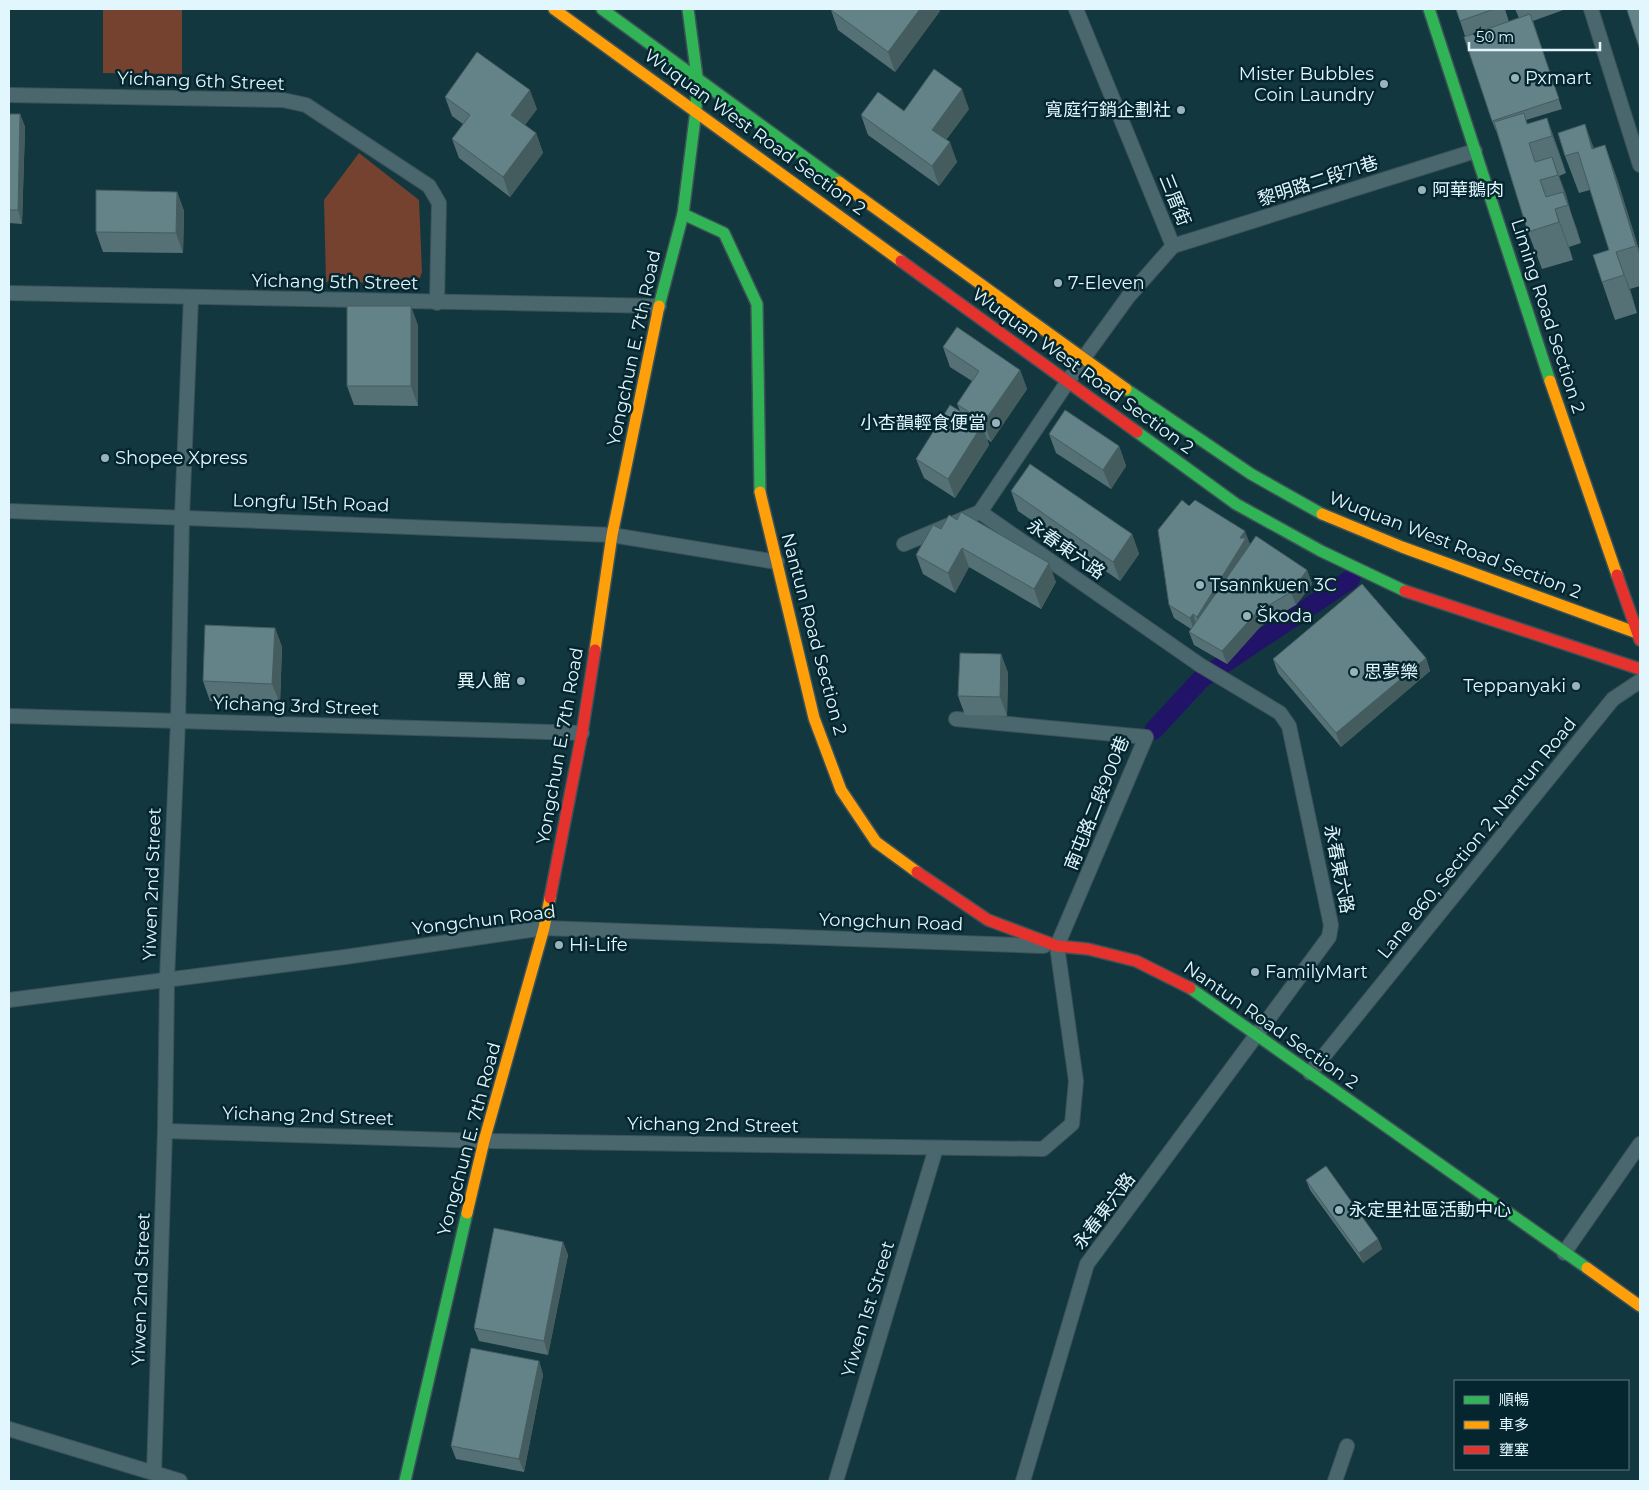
<svg xmlns="http://www.w3.org/2000/svg" width="1649" height="1490" font-family="Montserrat,'Noto Sans TC',sans-serif">
	<style>
		.green { fill: #754230 }
		.lines { fill: none; stroke-linecap: round; stroke-linejoin: round }
		.canal { stroke: #211468; stroke-width: 19 }
		.street-casing { stroke: #3b5258; stroke-width: 16 }
		.fast-casing { stroke: #3b5258; stroke-width: 14 }
		.slow-casing { stroke: #3b5258; stroke-width: 14 }
		.jam-casing { stroke: #3b5258; stroke-width: 14 }
		.street { stroke: #4b676e; stroke-width: 14 }
		.fast { stroke: #30b455; stroke-width: 11 }
		.slow { stroke: #ff9f0a; stroke-width: 11 }
		.jam { stroke: #e5322d; stroke-width: 11 }
		.wall { fill: #557175 }
		.shaded-wall { fill: #455c5f }
		.building { fill: #638388; stroke: #455c5f }
		.poi-dot { fill: #99b3ba; stroke: #06262f; stroke-width: 2 }
		.labels { text-anchor: middle; stroke-width: 5; stroke-linejoin: round; paint-order: stroke }
		.poi-label { font-size: 18px; fill: #e1f6fd; stroke: #06262f; text-anchor: start }
		.street-label { font-size: 18px; fill: #e1f6fd; stroke: #06262f }
	</style>
	<rect width="100%" height="100%" fill="#13373f"/>
	<!-- green -->
	<g class="green">
		<path d="M103 9H182V74L103 73Z"/>
		<path d="M359 153 419 200 422 272 418 283 326 282 324 200Z"/>
	</g>
	<g class="lines">
		<!-- canal -->
		<path class="canal" d="M1154 730 1201 679 1351 579"/>
		<defs>
			<g id="street">
				<path d="M1076 9 1173 246"/>
				<path d="M1591 9 1640 165"/>
				<path d="M9 95 283 100 306 105 429 186 439 203 437 303"/>
				<path d="M1173 246 1475 151"/>
				<path d="M9 293 659 306"/>
				<path d="M9 511 612 535 777 562"/>
				<path d="M980 512 1200 665 1280 713 1289 726 1331 925 1329 937 1087 1264 1023 1481"/>
				<path d="M980 512 1083 359 1128 297 1173 246"/>
				<path d="M904 544 980 512"/>
				<path d="M9 716 582 733"/>
				<path d="M956 719 1146 737 1057 946"/>
				<path d="M9 1000 345 957 544 928 1044 946"/>
				<path d="M1310 1073 1613 699 1640 681"/>
				<path d="M165 1131 484 1141 1043 1149 1072 1124 1076 1081 1057 946"/>
				<path d="M1564 1253 1640 1144"/>
				<path d="M9 1429 180 1481"/>
				<path d="M154 1473 165 1131 167 979 178 721 182 517 191 297"/>
				<path d="M836 1481 936 1148"/>
				<path d="M1335 1481 1347 1446"/>
			</g>
			<g id="fast">
				<path d="M602 9 839 182"/>
				<path d="M1429 9 1550 381"/>
				<path d="M683 214 724 233 757 304 760 492"/>
				<path d="M659 306 683 214 696 110 697 77 688 9"/>
				<path d="M1126 389 1251 474 1322 514"/>
				<path d="M1137 432 1236 504 1321 551 1405 591"/>
				<path d="M1190 988 1587 1268"/>
				<path d="M405 1481 467 1213"/>
			</g>
			<g id="slow">
				<path d="M554 9 901 261"/>
				<path d="M839 182 1126 389"/>
				<path d="M1550 381 1617 575"/>
				<path d="M760 492 814 718 841 790 876 842 917 872"/>
				<path d="M1322 514 1402 547 1640 634"/>
				<path d="M595 650 612 535 659 306"/>
				<path d="M467 1213 484 1141 544 928 550 898"/>
				<path d="M1587 1268 1640 1306"/>
			</g>
			<g id="jam">
				<path d="M901 261 1137 432"/>
				<path d="M1617 575 1640 640"/>
				<path d="M1405 591 1640 669"/>
				<path d="M917 872 988 920 1057 946 1088 949 1136 961 1190 988"/>
				<path d="M550 898 582 733 595 650"/>
			</g>
		</defs>
		<!-- street casing -->
		<use href="#street" class="street-casing"/>
		<!-- fast casing -->
		<use href="#fast" class="fast-casing"/>
		<!-- slow casing -->
		<use href="#slow" class="slow-casing"/>
		<!-- jam casing -->
		<use href="#jam" class="jam-casing"/>
		<!-- street -->
		<use href="#street" class="street"/>
		<!-- fast -->
		<use href="#fast" class="fast"/>
		<!-- slow -->
		<use href="#slow" class="slow"/>
		<!-- jam -->
		<use href="#jam" class="jam"/>
	</g>
	<!-- wall -->
	<g class="wall">
		<path d="M1456 9H1505L1509 22 1519 18 1515 9H1566L1533 21 1562 109 1526 120 1528 124 1547 118 1560 155 1566 173 1559 176 1581 243 1569 247 1573 260 1542 269 1528 232 1496 130V131L1492 121 1465 36Z"/>
		<path d="M831 10 940 11 895 72 838 30Z"/>
		<path d="M445 97 537 109 525 125 536 133 543 153 510 197 459 158 452 139 463 124 452 116Z"/>
		<path d="M969 109 946 140 957 162 939 186 868 135 861 115 904 111Z"/>
		<path d="M9 114H20L25 127 22 224 9 223Z"/>
		<path d="M1558 133 1594 148 1605 145 1618 182 1640 253V286L1630 289 1637 313 1615 320 1602 282 1609 250 1590 190 1579 193 1565 156Z"/>
		<path d="M177 192 184 211 183 253 103 252 96 232Z"/>
		<path d="M418 325V406L354 405 347 386Z"/>
		<path d="M943 347 1020 370 1027 389 991 442 987 439 989 445 955 498 924 478 916 459 960 411 957 404 972 381 950 367Z"/>
		<path d="M1049 434 1119 446 1126 466 1111 489 1056 453Z"/>
		<path d="M1011 491 1132 534 1139 554 1120 581 1018 511Z"/>
		<path d="M941 529 1056 582 1041 609 969 567 955 593 923 574 916 555Z"/>
		<path d="M1250 544 1249 546 1307 570 1312 584 1296 605 1261 626 1227 664 1194 645 1189 632 1191 629 1174 618 1169 605Z"/>
		<path d="M275 628 282 647 280 704 210 701 203 681Z"/>
		<path d="M1001 654 1008 673 1007 716 965 715 958 696Z"/>
		<path d="M1426 658 1430 671 1341 747 1278 673 1273 659Z"/>
		<path d="M1306 1180 1378 1239 1382 1249 1363 1263 1310 1190Z"/>
		<path d="M563 1242 568 1255 548 1355 479 1341 474 1328Z"/>
		<path d="M539 1361 543 1375 524 1472 456 1459 451 1446Z"/>
	</g>
	<!-- shaded-wall -->
	<g class="shaded-wall">
		<path d="M920 9H939L940 11 895 72 888 52Z"/>
		<path d="M962 89 969 109 939 149 932 130Z"/>
		<path d="M530 90 537 109 518 134 511 115Z"/>
		<path d="M20 114 25 127 22 224 18 210Z"/>
		<path d="M1547 118 1560 155 1566 173 1552 136Z"/>
		<path d="M1585 124 1599 162 1592 149Z"/>
		<path d="M536 133 543 153 510 197 503 177Z"/>
		<path d="M950 142 957 162 939 186 932 166Z"/>
		<path d="M1605 145 1618 182 1640 253V257Z"/>
		<path d="M1552 157 1566 194 1571 212 1558 175Z"/>
		<path d="M177 192 184 211 183 253 176 233Z"/>
		<path d="M1563 192 1577 229 1581 243 1568 205Z"/>
		<path d="M1555 209 1569 247 1573 260 1559 222Z"/>
		<path d="M1616 252 1630 289 1637 313 1624 275Z"/>
		<path d="M411 306 418 325V406L411 386Z"/>
		<path d="M1020 370 1027 389 991 442 984 422Z"/>
		<path d="M982 425 989 445 955 498 948 479Z"/>
		<path d="M1119 446 1126 466 1111 489 1103 470Z"/>
		<path d="M1245 531 1250 544 1249 546 1251 552 1202 631 1197 617 1240 538Z"/>
		<path d="M1132 534 1139 554 1120 581 1113 562Z"/>
		<path d="M962 548 969 567 955 593 948 573Z"/>
		<path d="M1049 563 1056 582 1041 609 1034 589Z"/>
		<path d="M1307 570 1312 584 1296 605 1291 592Z"/>
		<path d="M1256 613 1261 626 1227 664 1222 651Z"/>
		<path d="M1193 614 1197 627 1194 631 1190 618Z"/>
		<path d="M275 628 282 647 280 704 272 684Z"/>
		<path d="M1001 654 1008 673 1007 716 1000 697Z"/>
		<path d="M1426 658 1430 671 1341 747 1336 733Z"/>
		<path d="M1378 1239 1382 1249 1363 1263 1359 1253Z"/>
		<path d="M563 1242 568 1255 548 1355 544 1341Z"/>
		<path d="M539 1361 543 1375 524 1472 519 1459Z"/>
	</g>
	<!-- building -->
	<g class="building">
		<path d="M832 9H920L888 52 831 10Z"/>
		<path d="M1456 9H1494L1460 21Z"/>
		<path d="M1632 9H1640V50L1627 10Z"/>
		<path d="M1530 14 1559 99 1492 121 1464 37Z"/>
		<path d="M477 52 530 90 511 115 536 133 503 177 452 139 470 115 445 97Z"/>
		<path d="M934 69 962 89 932 130 950 142 932 166 861 115 878 92 904 111Z"/>
		<path d="M1524 113 1527 124 1547 118 1552 136 1529 143 1535 162 1552 157 1558 175 1540 180 1546 197 1563 192 1568 205 1555 209 1559 222 1528 232 1494 122Z"/>
		<path d="M9 114H20L18 210H9Z"/>
		<path d="M1585 124 1592 149 1605 145 1636 246 1616 252 1624 275 1602 282 1593 255 1609 250 1578 152 1565 156 1558 133Z"/>
		<path d="M96 190 177 192 176 233 96 232Z"/>
		<rect x="347" y="306" width="64" height="80"/>
		<path d="M957 327 1020 370 984 422 957 404 979 371 943 347Z"/>
		<path d="M950 405 982 425 948 479 916 459Z"/>
		<path d="M1065 410 1119 446 1103 470 1049 434Z"/>
		<path d="M1030 464 1132 534 1113 562 1011 491Z"/>
		<path d="M1182 500 1189 506 1195 500 1245 531 1240 538H1246L1197 617 1193 614 1190 618 1169 605 1158 530Z"/>
		<path d="M961 512 1049 563 1034 589 962 548 948 573 916 555 933 525 941 529 949 515 957 520Z"/>
		<path d="M1256 536 1307 570 1291 592 1256 613 1222 651 1189 632Z"/>
		<path d="M1362 584 1426 658 1336 733 1273 659Z"/>
		<path d="M205 625 275 628 272 684 203 681Z"/>
		<path d="M960 653 1001 654 1000 697 958 696Z"/>
		<path d="M1326 1166 1378 1239 1359 1253 1306 1180Z"/>
		<path d="M494 1228 563 1242 544 1341 474 1328Z"/>
		<path d="M471 1348 539 1361 519 1459 451 1446Z"/>
	</g>
	<!-- markers -->
	<g class="poi-dot">
		<circle cx="1515" cy="78" r="5"/>
		<circle cx="1384" cy="84" r="5"/>
		<circle cx="1181" cy="110" r="5"/>
		<circle cx="1422" cy="190" r="5"/>
		<circle cx="1058" cy="283" r="5"/>
		<circle cx="996" cy="423" r="5"/>
		<circle cx="105" cy="458" r="5"/>
		<circle cx="1200" cy="585" r="5"/>
		<circle cx="1247" cy="616" r="5"/>
		<circle cx="1354" cy="672" r="5"/>
		<circle cx="521" cy="681" r="5"/>
		<circle cx="1576" cy="686" r="5"/>
		<circle cx="559" cy="945" r="5"/>
		<circle cx="1255" cy="972" r="5"/>
		<circle cx="1339" cy="1210" r="5"/>
	</g>
	<g class="labels">
		<!-- poi labels -->
		<g class="poi-label">
			<text x="1374" y="80" text-anchor="end">Mister Bubbles<tspan x="1374" dy="21">Coin Laundry</tspan></text>
			<text x="1525" y="84">Pxmart</text>
			<text x="1171" y="116" text-anchor="end">寬庭行銷企劃社</text>
			<text x="1432" y="196">阿華鵝肉</text>
			<text x="1068" y="289">7-Eleven</text>
			<text x="986" y="429" text-anchor="end">小杏韻輕食便當</text>
			<text x="115" y="464">Shopee Xpress</text>
			<text x="1210" y="591">Tsannkuen 3C</text>
			<text x="1257" y="622">Škoda</text>
			<text x="1364" y="678">思夢樂</text>
			<text x="511" y="687" text-anchor="end">異人館</text>
			<text x="1566" y="692" text-anchor="end">Teppanyaki</text>
			<text x="569" y="951">Hi-Life</text>
			<text x="1265" y="978">FamilyMart</text>
			<text x="1349" y="1216">永定里社區活動中心</text>
		</g>
		<!-- street labels -->
		<g class="street-label">
			<text transform="translate(201 81) rotate(2)" y="6">Yichang 6th Street</text>
			<text transform="translate(755 132) rotate(36)" y="6">Wuquan West Road Section 2</text>
			<text transform="translate(1318 181) rotate(-18)" y="6">黎明路二段71巷</text>
			<text transform="translate(1175 200) rotate(68)" y="6">三厝街</text>
			<text transform="translate(335 282) rotate(1)" y="6">Yichang 5th Street</text>
			<text transform="translate(1548 316) rotate(72)" y="6">Liming Road Section 2</text>
			<text transform="translate(634 348) rotate(-78)" y="6">Yongchun E. 7th Road</text>
			<text transform="translate(1083 371) rotate(36)" y="6">Wuquan West Road Section 2</text>
			<text transform="translate(311 503) rotate(2)" y="6">Longfu 15th Road</text>
			<text transform="translate(1455 545) rotate(21)" y="6">Wuquan West Road Section 2</text>
			<text transform="translate(1066 549) rotate(35)" y="6">永春東六路</text>
			<text transform="translate(814 634) rotate(75)" y="6">Nantun Road Section 2</text>
			<text transform="translate(296 706) rotate(2)" y="6">Yichang 3rd Street</text>
			<text transform="translate(560 746) rotate(-80)" y="6">Yongchun E. 7th Road</text>
			<text transform="translate(1097 803) rotate(-68)" y="6">南屯路二段900巷</text>
			<text transform="translate(1477 838) rotate(-51)" y="6">Lane 860, Section 2, Nantun Road</text>
			<text transform="translate(1339 869) rotate(79)" y="6">永春東六路</text>
			<text transform="translate(152 884) rotate(-88)" y="6">Yiwen 2nd Street</text>
			<text transform="translate(484 920) rotate(-7)" y="6">Yongchun Road</text>
			<text transform="translate(891 922) rotate(2)" y="6">Yongchun Road</text>
			<text transform="translate(1271 1025) rotate(35)" y="6">Nantun Road Section 2</text>
			<text transform="translate(308 1116) rotate(2)" y="6">Yichang 2nd Street</text>
			<text transform="translate(713 1125) rotate(1)" y="6">Yichang 2nd Street</text>
			<text transform="translate(469 1139) rotate(-75)" y="6">Yongchun E. 7th Road</text>
			<text transform="translate(1104 1211) rotate(-53)" y="6">永春東六路</text>
			<text transform="translate(141 1289) rotate(-88)" y="6">Yiwen 2nd Street</text>
			<text transform="translate(868 1309) rotate(-73)" y="6">Yiwen 1st Street</text>
		</g>
	</g>
	<!-- border -->
	<rect width="1649" height="1490" fill="none" stroke="#e1f6fd" stroke-width="20"/>
	<!-- legend -->
	<rect x="1454" y="1380" width="175" height="90" fill="#06262f" stroke="#5e7981"/>
	<rect x="1464" y="1396" width="25" height="8" fill="#30b455" stroke="#5e7981"/>
	<text x="1499" y="1405" font-size="15" fill="#e1f6fd">順暢</text>
	<rect x="1464" y="1421" width="25" height="8" fill="#ff9f0a" stroke="#5e7981"/>
	<text x="1499" y="1430" font-size="15" fill="#e1f6fd">車多</text>
	<rect x="1464" y="1446" width="25" height="8" fill="#e5322d" stroke="#5e7981"/>
	<text x="1499" y="1455" font-size="15" fill="#e1f6fd">壅塞</text>
	<!-- scale -->
	<path d="M1469 42v8h131v-8" fill="none" stroke="#e1f6fd" stroke-width="2.5"/>
	<text x="1476" y="42" font-size="15" fill="#e1f6fd" stroke="#06262f" stroke-width="4" paint-order="stroke">50 m</text>
</svg>
